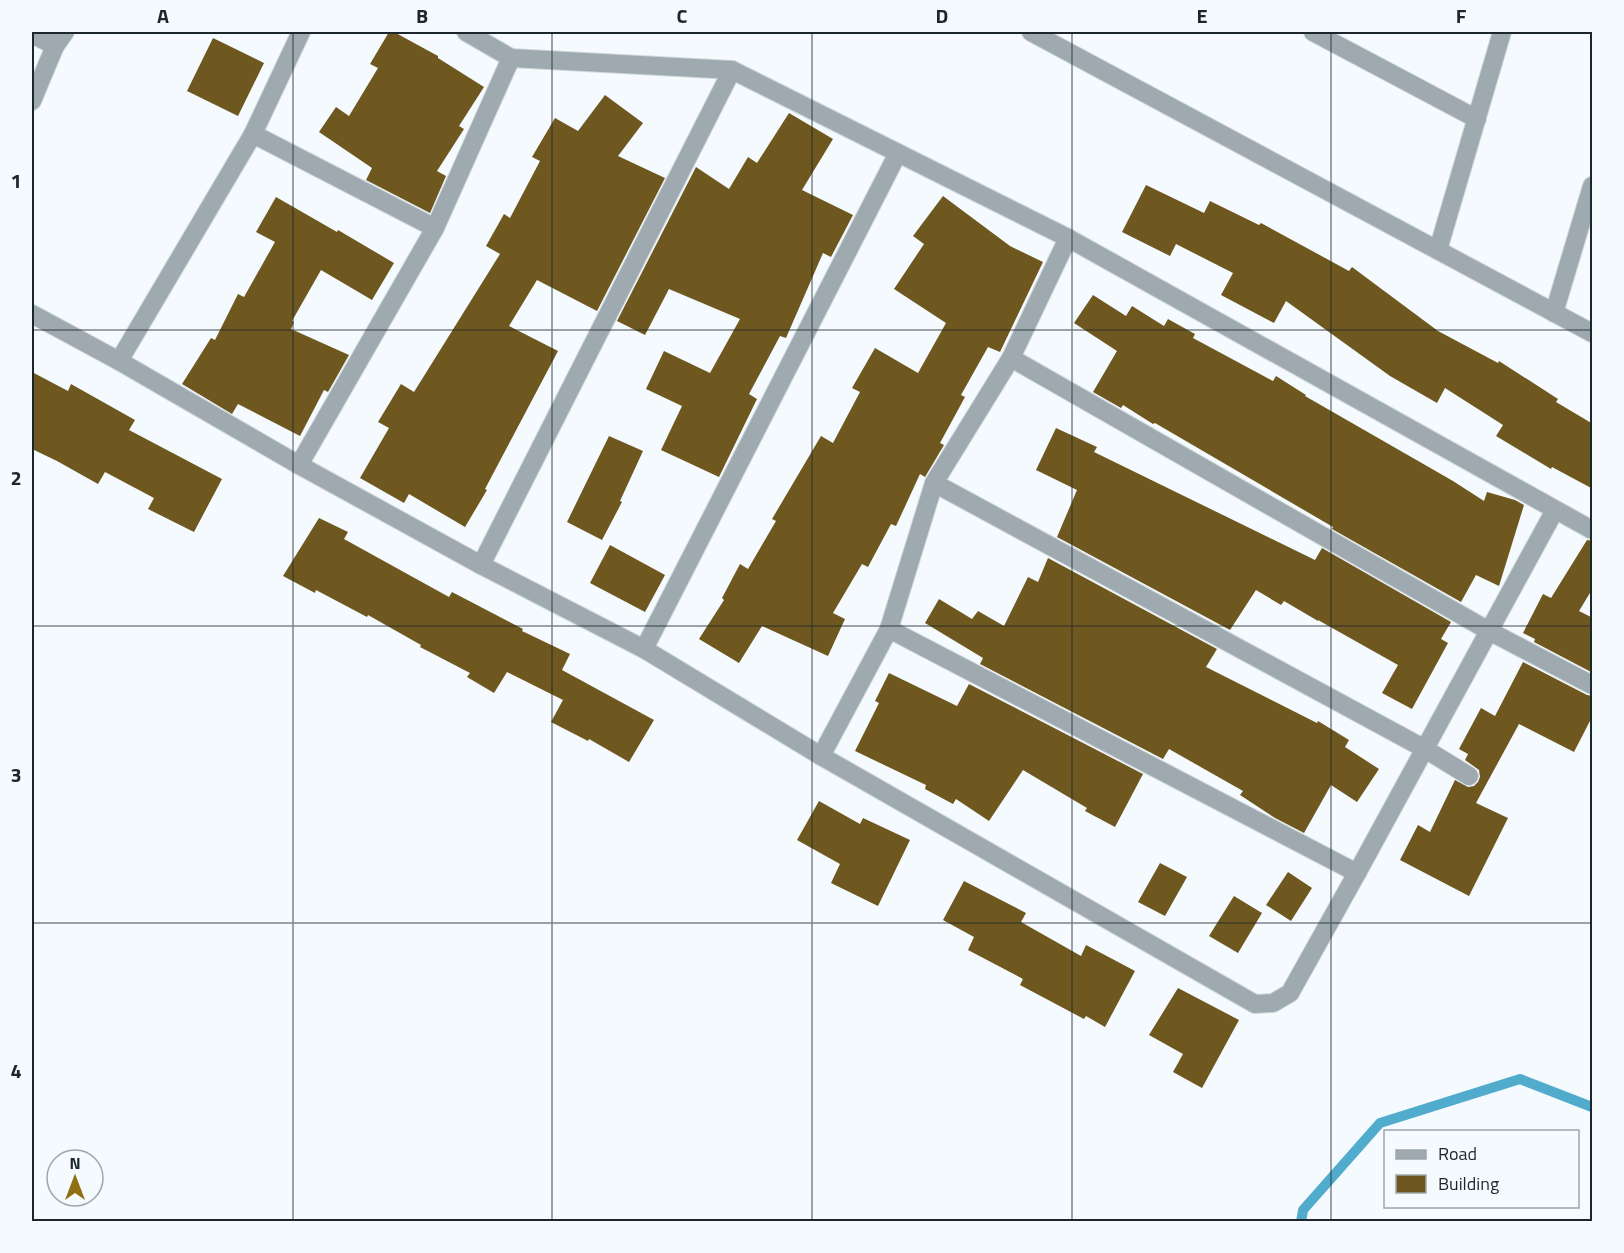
<svg xmlns="http://www.w3.org/2000/svg" width="1624" height="1253" font-family="'Titillium Web',sans-serif">
	<style>
		.lines { fill: none; stroke-linecap: round; stroke-linejoin: round }
		.stream { stroke: #50abcd; stroke-width: 10 }
		.building { fill: #6f581f }
		.street-casing { stroke: #d1d8db; stroke-width: 20 }
		.street { stroke: #9eaab0; stroke-width: 18 }
		.grid { fill: none; stroke: #1b272b; stroke-width: 1.5; stroke-opacity: 0.55 }
		.neatline { fill: none; stroke: #1b272b; stroke-width: 2 }
		.grid-label { font-size: 20px; text-anchor: middle; font-weight: bold; fill: #1b272b }
	</style>
	<rect width="100%" height="100%" fill="#f4fafd"/>
	<g class="lines">
		<!-- stream -->
		<path class="stream" d="M1301 1222 1303 1210 1380 1123 1520 1079 1592 1107"/>
	</g>
	<!-- building -->
	<g class="building">
		<path d="M389 32H394L438 56V58L484 87 459 126 464 129 437 171 446 176 430 213 366 180 372 168 319 132 336 107 349 116 378 68 370 64Z"/>
		<path d="M213 38 264 63 238 116 187 91Z"/>
		<path d="M605 95 643 123 618 156 665 178 597 311 537 280 509 326 558 351 485 489 487 490 465 527 409 494 404 503 360 478 389 428 378 422 401 384 414 392 500 254 486 246 504 214 510 218 540 161 532 157 555 118 578 131Z"/>
		<path d="M789 113 833 139 802 190 853 215 831 257 823 253 786 338 780 336 749 394 757 399 719 477 661 450 682 406 646 389 664 351 710 373 740 319 669 289 645 335 617 321 696 167 729 189 748 157 757 163Z"/>
		<path d="M1146 185 1204 213 1210 201 1259 225 1261 223 1349 271 1352 267 1438 331 1498 363 1499 361 1558 399 1556 402 1593 424V489L1552 467 1551 469 1496 436 1503 425 1445 388 1437 403 1390 376 1286 301 1274 323 1221 295 1233 273 1176 244 1170 256 1122 232Z"/>
		<path d="M943 196 1010 246 1043 262 1000 352 988 347 961 395 965 397 940 443 944 445 925 477 920 474 896 526 891 524 868 567 862 564 833 613 845 619 828 656 762 626 739 663 699 639 724 600 722 598 740 564 748 569 776 521 772 519 821 436 833 443 860 392 852 388 875 348 918 373 946 323 894 289 924 244 913 236Z"/>
		<path d="M276 197 337 232 338 230 394 263 372 300 321 270 292 321 294 322 291 329 349 355 328 392 324 390 300 436 238 404 232 414 182 384 211 338 215 340 238 294 244 297 275 242 256 232Z"/>
		<path d="M1093 295 1126 316 1132 306 1164 326 1168 319 1195 334 1193 338 1273 381 1276 376 1306 395 1305 396 1453 481 1484 501 1487 492 1515 500 1524 505 1499 586 1476 575 1461 602 1332 529 1333 527 1155 423 1153 424 1123 405 1121 408 1093 392 1117 351 1074 323Z"/>
		<path d="M32 372 68 391 71 384 135 420 129 430 222 479 194 532 148 509 154 498 105 472 98 484 57 461 32 449Z"/>
		<path d="M1056 428 1097 447 1094 452 1315 560 1322 548 1451 622 1441 639 1448 643 1412 709 1382 693 1398 665 1318 620V621L1284 601 1281 605 1256 590 1230 630 1057 537 1077 490 1036 470Z"/>
		<path d="M609 436 643 451 620 501 622 502 602 540 567 522Z"/>
		<path d="M319 518 348 532 344 539 449 597 452 592 523 629 522 631 570 654 562 670 654 720 629 762 589 739 588 741 551 722 563 700 507 672 494 693 467 677 470 673 420 647 421 645 368 615 367 617 316 590 315 593 283 576Z"/>
		<path d="M1587 540 1593 541V588L1579 611 1593 618V673L1534 642 1535 639 1523 633 1543 594 1551 598Z"/>
		<path d="M610 545 665 575 645 612 590 583Z"/>
		<path d="M1048 558 1217 649 1206 667 1317 723 1318 721 1349 740 1345 747 1379 769 1357 802 1331 785 1304 833 1275 818 1240 795 1243 791 1169 749 1163 759 980 664 983 658 925 623 939 599 972 619 978 611 1004 626 1028 577 1038 582Z"/>
		<path d="M1523 662 1587 695 1593 696V715L1574 752 1519 724 1476 803 1508 818 1469 896 1400 860 1418 825 1430 832 1455 780 1468 787 1474 786 1478 782 1480 777 1479 770 1465 760 1468 754 1459 749 1481 708 1495 716Z"/>
		<path d="M889 673 957 706 969 684 1143 774 1115 827 1085 811 1087 808 1023 770 989 821 956 799 953 804 925 789 926 785 855 751 879 703 875 701Z"/>
		<path d="M819 801 860 824 863 818 910 840 878 906 831 883 840 864 797 840Z"/>
		<path d="M1160 863 1187 877 1165 916 1138 902Z"/>
		<path d="M1288 872 1312 888 1291 921 1266 905Z"/>
		<path d="M964 881 1026 913 1021 922 1081 956 1086 945 1135 971 1105 1027 1086 1016 1084 1019 1020 985 1023 979 968 950 974 937 943 920Z"/>
		<path d="M1234 896 1262 913 1238 953 1209 936Z"/>
		<path d="M1178 988 1239 1020 1202 1088 1173 1072 1183 1054 1149 1035Z"/>
	</g>
	<g class="lines">
		<defs>
			<g id="street">
				<path d="M466 32 511 58 732 70 1068 238 1592 530"/>
				<path d="M1031 32 1592 333"/>
				<path d="M1313 32 1477 119"/>
				<path d="M32 34 55 46"/>
				<path d="M32 101 55 46 65 32"/>
				<path d="M253 134 435 228"/>
				<path d="M1438 250 1502 32"/>
				<path d="M1554 313 1592 186"/>
				<path d="M32 314 119 361 299 465 481 565 644 649 821 756 1255 1004 1273 1003 1290 993 1357 873 1555 510"/>
				<path d="M1011 358 1489 631 1592 685"/>
				<path d="M119 361 253 134 301 32"/>
				<path d="M299 465 435 228 511 58"/>
				<path d="M934 483 1425 749 1469 776"/>
				<path d="M481 565 732 70"/>
				<path d="M889 629 1357 873"/>
				<path d="M644 649 898 153"/>
				<path d="M821 756 889 629 934 483 1011 358 1068 238"/>
			</g>
		</defs>
		<!-- street casing -->
		<use href="#street" class="street-casing"/>
		<!-- street -->
		<use href="#street" class="street"/>
	</g>
	<!-- grid -->
	<path class="grid" d="M293 32V1222M552 32V1222M812 32V1222M1072 32V1222M1331 32V1222M32 330H1592M32 626H1592M32 923H1592"/>
	<!-- border -->
	<rect width="1624" height="1253" fill="none" stroke="#f4fafd" stroke-width="66"/>
	<!-- legend -->
	<rect x="1384" y="1130" width="195" height="78" fill="#f4fafd" stroke="#9da6a9" stroke-width="1.5"/>
	<rect x="1396" y="1150" width="30" height="9" fill="#9eaab0" stroke="#9da6a9" stroke-width="1.5"/>
	<text x="1438" y="1160" font-size="18" fill="#1b272b">Road</text>
	<rect x="1396" y="1175" width="30" height="18" fill="#6f581f" stroke="#9da6a9" stroke-width="1.5"/>
	<text x="1438" y="1190" font-size="18" fill="#1b272b">Building</text>
	<!-- north arrow -->
	<g transform="translate(75 1178)"><circle r="28" fill="#f4fafd" stroke="#9da6a9" stroke-width="1.5"/>
	<path d="M0-4.5L10 22L0 15L-10 22Z" fill="#8f6f13"/>
	<text y="-9" font-size="16" font-weight="bold" text-anchor="middle" fill="#1b272b">N</text>
	</g>
	<rect x="33" y="33" width="1558" height="1187" class="neatline"/>
	<g class="grid-label">
		<text x="163" y="23">A</text>
		<text x="422" y="23">B</text>
		<text x="682" y="23">C</text>
		<text x="942" y="23">D</text>
		<text x="1202" y="23">E</text>
		<text x="1461" y="23">F</text>
		<text x="16" y="188">1</text>
		<text x="16" y="485">2</text>
		<text x="16" y="782">3</text>
		<text x="16" y="1078">4</text>
	</g>
</svg>
